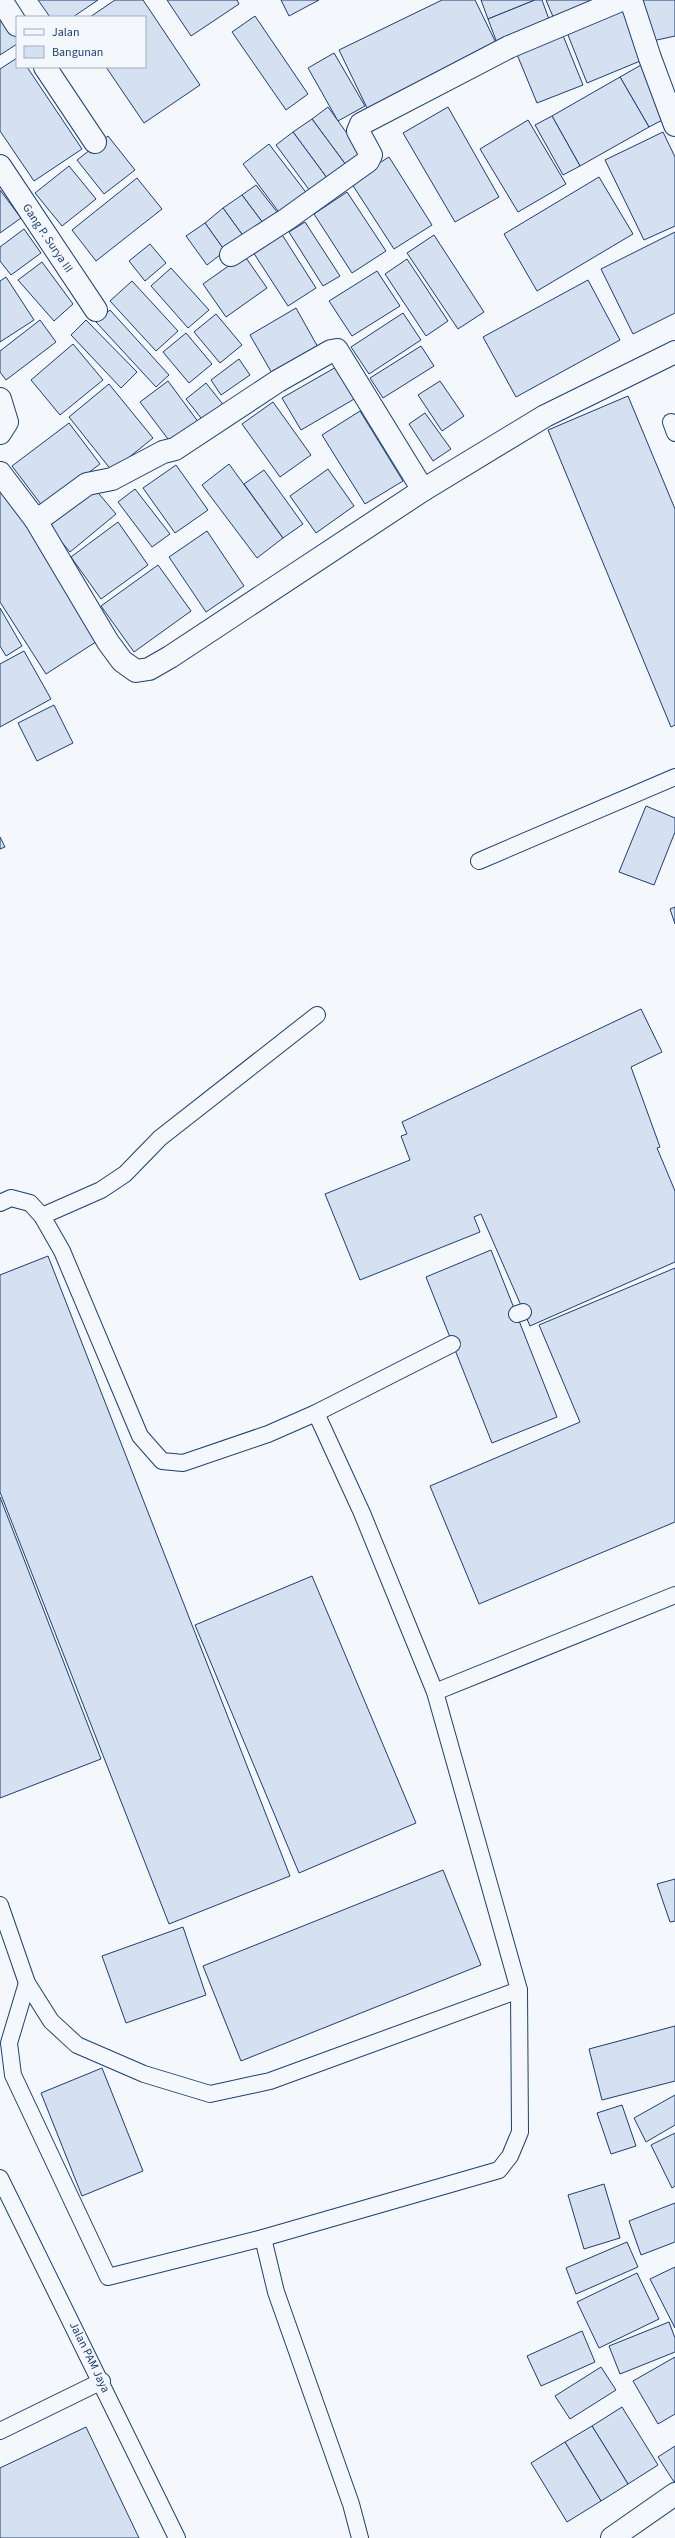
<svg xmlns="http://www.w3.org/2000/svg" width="675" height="2538" font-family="'Source Sans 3',sans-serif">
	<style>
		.building { fill: #d5e0f0; stroke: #1d3f73 }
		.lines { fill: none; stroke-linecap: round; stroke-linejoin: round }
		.service-casing { stroke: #1d3f73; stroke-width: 18 }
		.minor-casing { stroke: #1d3f73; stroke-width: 24 }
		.service { stroke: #f4f7fb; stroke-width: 16 }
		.minor { stroke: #f4f7fb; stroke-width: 22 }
		.labels { text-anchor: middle; stroke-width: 3; stroke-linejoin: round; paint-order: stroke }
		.street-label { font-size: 12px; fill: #1d3f73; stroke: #f4f7fb }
	</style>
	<rect width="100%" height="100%" fill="#f4f7fb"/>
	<!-- building -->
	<g class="building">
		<path d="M38 0H98L73 17H50Z"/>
		<path d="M115 0H143L200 85 144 123 106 67H145V17H90Z"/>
		<path d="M167 0H237L239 4 191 36Z"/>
		<path d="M281 0H319L289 16Z"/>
		<path d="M442 0H475L499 49 369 112 339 50Z"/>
		<path d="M481 0H535L488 19Z"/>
		<path d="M535 0H542L550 22 497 43 488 19Z"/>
		<path d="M546 0H601L556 24Z"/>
		<path d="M639 0H675V36L648 42Z"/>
		<path d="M624 6 645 59 587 83 566 30Z"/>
		<path d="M0 11 17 36V44L0 55Z"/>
		<path d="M255 16 308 94 286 110 232 32Z"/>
		<path d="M562 33 583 85 537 103 516 52Z"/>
		<path d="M334 53 365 106 338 121 308 68Z"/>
		<path d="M17 58V67H27L82 149 34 181 0 131V69Z"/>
		<path d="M641 65 670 116 649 127 620 77Z"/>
		<path d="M620 77 649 127 580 166 552 116Z"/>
		<path d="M328 107 364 157 349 169 312 119Z"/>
		<path d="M448 107 499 197 455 222 403 133Z"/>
		<path d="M552 116 580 166 563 175 535 125Z"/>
		<path d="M312 119 349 169 330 182 293 132Z"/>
		<path d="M528 120 566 184 518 212 480 149Z"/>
		<path d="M293 132 330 182 313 195 276 145Z"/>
		<path d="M663 132 675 157V226L644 240 605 160Z"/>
		<path d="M108 136 135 170 104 194 77 160Z"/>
		<path d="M269 144 308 195 281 215 243 164Z"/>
		<path d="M389 157 432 225 394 249 350 181Z"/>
		<path d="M69 166 96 199 62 226 35 193Z"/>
		<path d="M599 177 633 234 537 291 504 234Z"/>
		<path d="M137 178 162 209 96 261 72 230Z"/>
		<path d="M256 185 277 212 263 223 242 195Z"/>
		<path d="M0 190 21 218 0 233Z"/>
		<path d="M347 192 386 251 352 273 314 214Z"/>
		<path d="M242 195 263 223 244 237 223 208Z"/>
		<path d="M223 208 244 237 225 251 205 223Z"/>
		<path d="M305 222 340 276 323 286 289 232Z"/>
		<path d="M205 223 225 251 207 265 186 236Z"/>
		<path d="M24 229 41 253 11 275 0 261V247Z"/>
		<path d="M675 232V313L633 334 601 269Z"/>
		<path d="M281 233 316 288 288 306 253 252Z"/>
		<path d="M434 235 484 312 458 329 407 253Z"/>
		<path d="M150 244 166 263 145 281 129 261Z"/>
		<path d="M244 255 267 288 226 317 203 284Z"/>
		<path d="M407 259 448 321 426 336 385 274Z"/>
		<path d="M42 262 73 304 54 321 18 280Z"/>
		<path d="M171 268 209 310 188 328 151 286Z"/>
		<path d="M377 271 400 306 352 336 329 301Z"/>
		<path d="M6 277 34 320 0 342V281Z"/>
		<path d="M588 280 620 340 516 397 483 337Z"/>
		<path d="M132 281 178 331 156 351 110 301Z"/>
		<path d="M296 308 319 349 273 375 250 335Z"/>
		<path d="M110 310 169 375 156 387 96 322Z"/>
		<path d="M403 313 421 340 369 374 351 347Z"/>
		<path d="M216 314 242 345 220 363 194 332Z"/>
		<path d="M40 320 56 342 6 380 0 372V351Z"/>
		<path d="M86 320 137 372 121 388 71 335Z"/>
		<path d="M186 333 212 364 189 383 163 352Z"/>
		<path d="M73 344 103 380 60 415 31 380Z"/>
		<path d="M421 346 434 366 383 398 370 378Z"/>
		<path d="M239 359 250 375 221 395 211 380Z"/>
		<path d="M338 366 356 398 301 430 282 398Z"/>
		<path d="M168 381 199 423 171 443 140 402Z"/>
		<path d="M440 381 464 416 442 431 418 395Z"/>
		<path d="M206 383 225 407 205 423 186 399Z"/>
		<path d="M109 384 153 438 112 471 69 417Z"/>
		<path d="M628 396 675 509V725L671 727 548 430Z"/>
		<path d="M273 402 311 455 280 477 242 424Z"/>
		<path d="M360 411 403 481 365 504 322 435Z"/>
		<path d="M425 413 451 449 433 461 409 424Z"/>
		<path d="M69 423 100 464 43 507 12 466Z"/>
		<path d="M229 464 283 538 257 558 202 485Z"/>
		<path d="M176 465 208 510 175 533 143 488Z"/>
		<path d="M328 469 354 506 316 533 290 496Z"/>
		<path d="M264 470 303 524 283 538 244 484Z"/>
		<path d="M0 478 102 638 46 674 0 602Z"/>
		<path d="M94 488 116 514 70 552 48 526Z"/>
		<path d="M135 489 170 534 152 547 118 502Z"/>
		<path d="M118 522 148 565 101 599 71 557Z"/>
		<path d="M207 531 244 586 206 612 169 557Z"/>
		<path d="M158 565 191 611 134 652 101 606Z"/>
		<path d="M0 608 22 646 6 656 0 646Z"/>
		<path d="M24 651 51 699 0 727V664Z"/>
		<path d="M54 705 73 743 37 761 18 723Z"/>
		<path d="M646 806 675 818V832L654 885 619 872Z"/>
		<path d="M0 837 5 847 0 849Z"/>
		<path d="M675 907V924L670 909Z"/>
		<path d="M641 1009 662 1052 631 1067 660 1147 657 1148 675 1191V1262L530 1326 481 1214 474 1217 480 1232 360 1280 325 1194 410 1160 401 1136 407 1134 402 1122Z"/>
		<path d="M491 1250 557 1417 492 1443 426 1277Z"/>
		<path d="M48 1256 290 1876 169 1924 0 1492V1275Z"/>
		<path d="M675 1268V1522L479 1604 430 1486 580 1422 539 1325Z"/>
		<path d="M0 1497 101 1759 0 1798Z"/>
		<path d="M312 1576 416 1823 299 1873 195 1625Z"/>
		<path d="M443 1870 481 1965 241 2061 203 1966Z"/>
		<path d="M675 1879V1921L670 1922 657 1884Z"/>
		<path d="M183 1927 206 1995 126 2023 102 1956Z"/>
		<path d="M675 2026V2081L602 2100 589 2049Z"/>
		<path d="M102 2068 143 2171 82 2196 41 2093Z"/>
		<path d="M675 2095V2125L646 2142 634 2118Z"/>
		<path d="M622 2105 636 2146 611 2154 597 2113Z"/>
		<path d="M675 2133V2186L672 2188 651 2145Z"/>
		<path d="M604 2184 620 2238 584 2249 568 2195Z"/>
		<path d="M675 2203V2242L641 2255 629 2221Z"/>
		<path d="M627 2242 638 2267 576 2294 566 2268Z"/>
		<path d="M675 2267V2328L650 2279Z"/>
		<path d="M637 2273 659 2319 599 2348 577 2302Z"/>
		<path d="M669 2322 675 2338V2352L620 2374 609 2346Z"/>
		<path d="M582 2331 595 2362 541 2386 527 2356Z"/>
		<path d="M675 2357V2414L658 2424 633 2381Z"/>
		<path d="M601 2367 616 2390 570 2419 555 2396Z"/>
		<path d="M622 2407 658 2465 628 2484 592 2426Z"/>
		<path d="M592 2426 628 2484 601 2501 565 2442Z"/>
		<path d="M86 2427 139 2538H0V2468Z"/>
		<path d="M565 2442 601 2501 567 2522 531 2463Z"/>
		<path d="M675 2446V2481L674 2482 658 2457Z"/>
	</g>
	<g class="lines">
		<defs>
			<g id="service">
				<path d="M671 422 675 433"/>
				<path d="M479 861 675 777"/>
				<path d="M0 1203 11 1198 30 1203 42 1216 62 1251 140 1436 162 1461 183 1463 268 1434 316 1413 362 1513 435 1692 519 1990 520 2132 510 2156 499 2170 263 2238 276 2292 351 2504 360 2538"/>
				<path d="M42 1216 101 1190 125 1174 160 1138 317 1015"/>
				<path d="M517 1314 523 1312"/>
				<path d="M316 1413 452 1344"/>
				<path d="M435 1692 675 1595"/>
				<path d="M0 1905 27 1983 51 2021 77 2045 144 2074 210 2094 270 2081 519 1990"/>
				<path d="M27 1983 9 2043 13 2075 108 2277 263 2238"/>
				<path d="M0 2178 177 2538"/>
				<path d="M0 2431 102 2381"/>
			</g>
			<g id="minor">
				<path d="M1 0 17 25"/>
				<path d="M631 0 650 58 675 125"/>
				<path d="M45 67 95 142"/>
				<path d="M0 166 96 310"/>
				<path d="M231 255 287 219 368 161 371 155 358 131 361 124 509 47 621 0"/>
				<path d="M0 399 7 422 0 433"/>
				<path d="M0 473 35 519 46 514 87 484 112 479 163 452 175 449 278 381 331 351 337 350 423 490 545 416 675 352"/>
				<path d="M35 519 108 642 122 661 136 671 149 669 170 657 423 490"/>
				<path d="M612 2538 675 2494"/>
			</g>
		</defs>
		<!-- service casing -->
		<use href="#service" class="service-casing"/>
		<!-- minor casing -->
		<use href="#minor" class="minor-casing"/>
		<!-- service -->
		<use href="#service" class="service"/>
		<!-- minor -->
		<use href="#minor" class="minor"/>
	</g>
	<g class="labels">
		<!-- street labels -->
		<g class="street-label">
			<text transform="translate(48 238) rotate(56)" y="4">Gang P. Surya III</text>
			<text transform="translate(90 2357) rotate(64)" y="4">Jalan PAM Jaya</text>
		</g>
	</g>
	<!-- legend -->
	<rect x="16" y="16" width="130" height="52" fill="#f4f7fb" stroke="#9eadc5"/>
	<rect x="24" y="29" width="20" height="6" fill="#f4f7fb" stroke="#9eadc5"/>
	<text x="52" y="36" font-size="12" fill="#1d3f73">Jalan</text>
	<rect x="24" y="46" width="20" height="12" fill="#d5e0f0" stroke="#9eadc5"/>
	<text x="52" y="56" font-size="12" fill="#1d3f73">Bangunan</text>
</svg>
